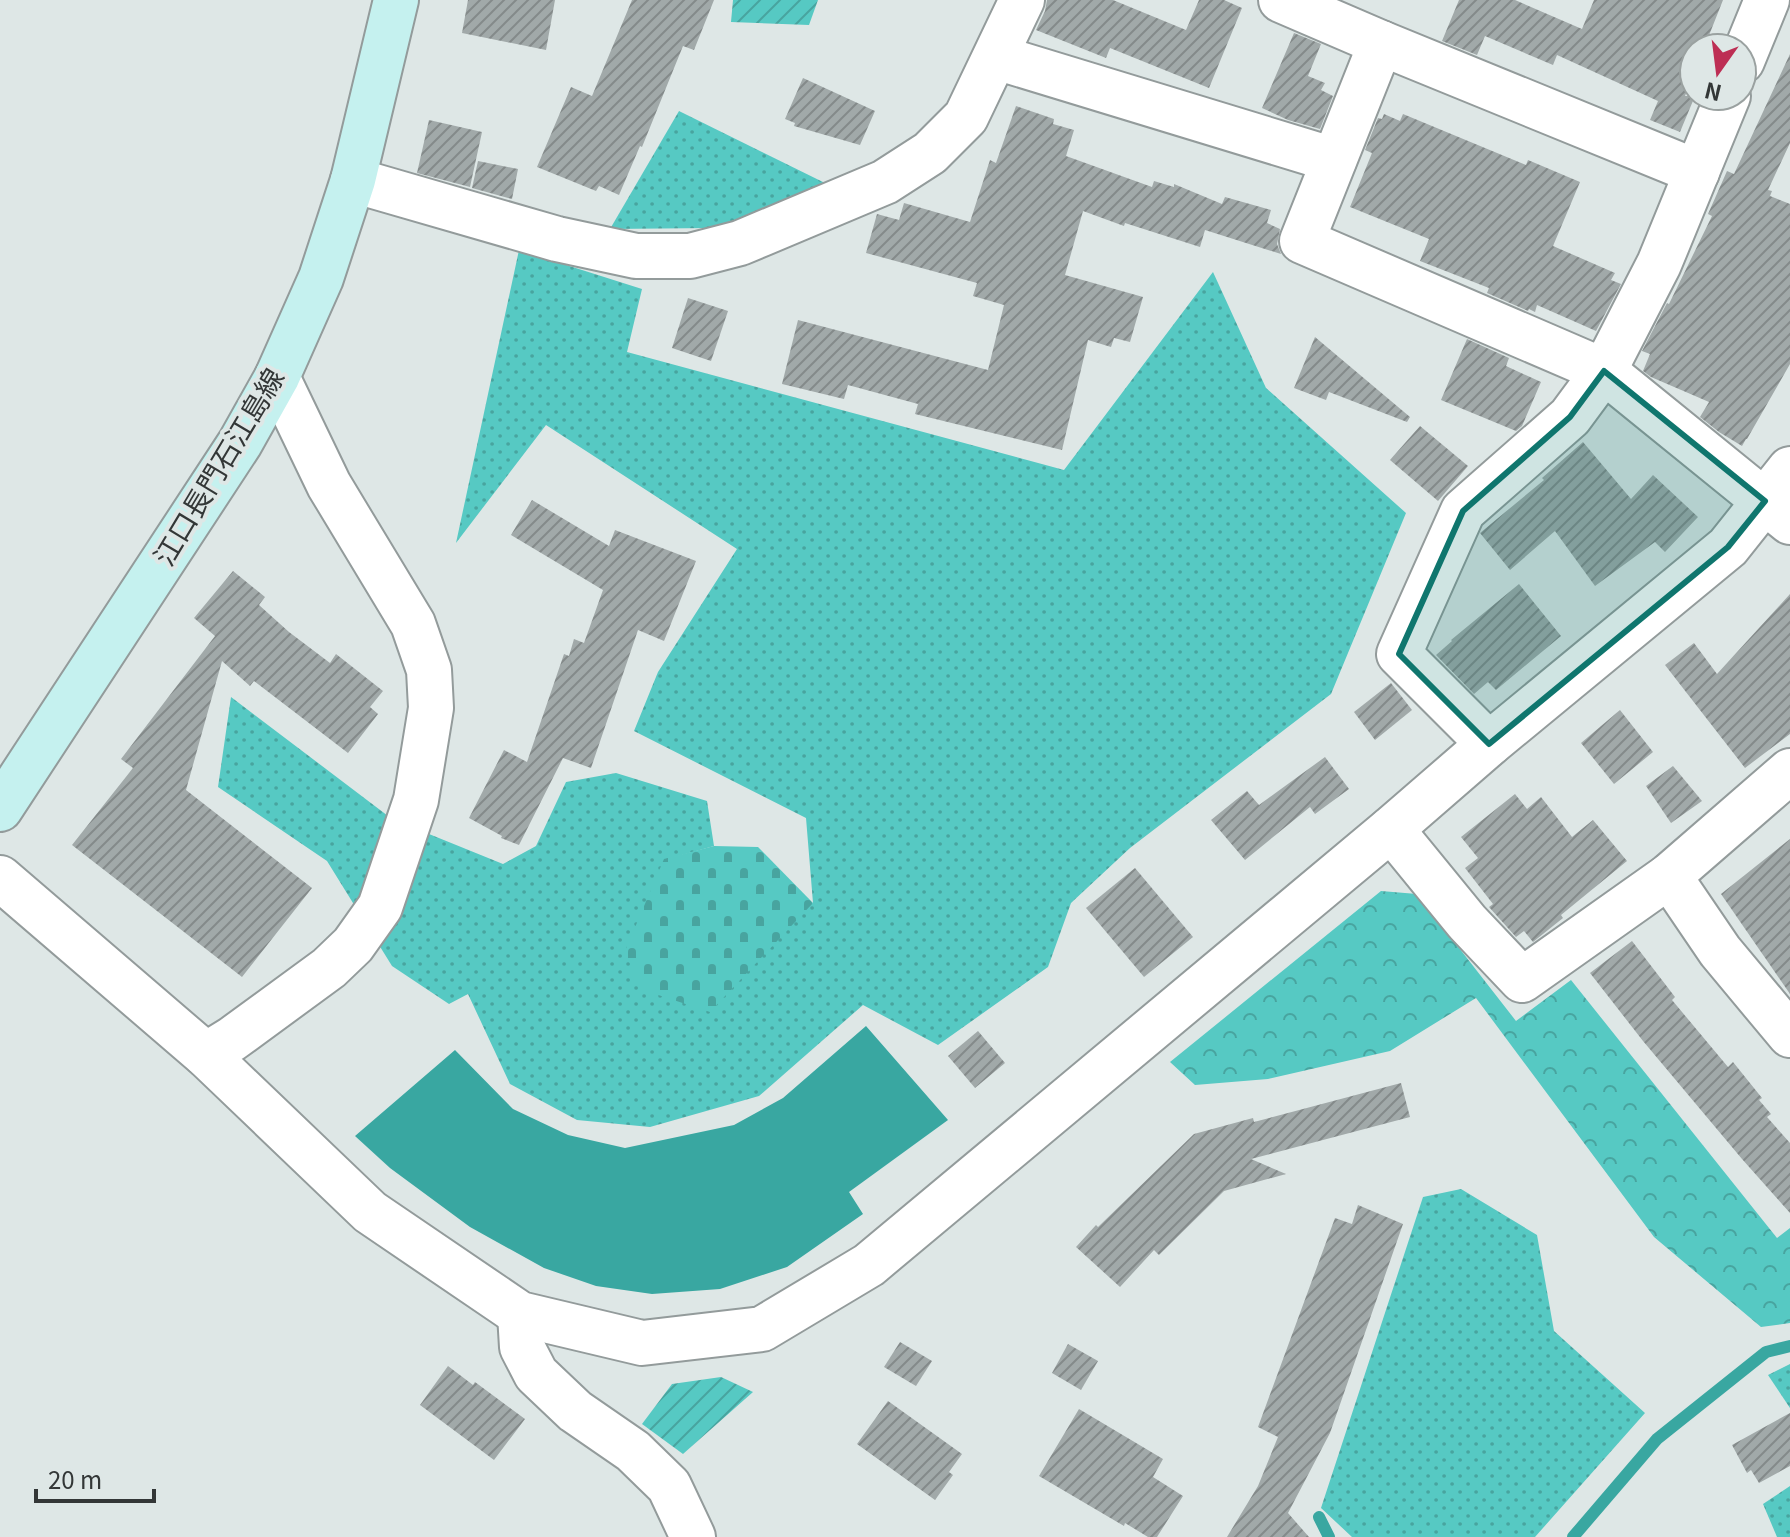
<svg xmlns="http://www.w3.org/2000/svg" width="1790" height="1537" font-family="Georgia,'Noto Sans JP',serif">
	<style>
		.grass { fill: url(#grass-dots) }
		.cemetery { fill: url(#cemetery-stones) }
		.park { fill: url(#park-crowns) }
		.garden { fill: url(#garden-furrows) }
		.water { fill: #39a7a1 }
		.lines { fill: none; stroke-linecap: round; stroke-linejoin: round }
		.stream { stroke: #39a7a1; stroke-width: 12 }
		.building { fill: url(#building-hatch) }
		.minor-casing { stroke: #939b9b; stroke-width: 48 }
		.tertiary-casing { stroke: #939b9b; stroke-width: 48 }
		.secondary-casing { stroke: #939b9b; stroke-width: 48 }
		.minor { stroke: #fff; stroke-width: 44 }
		.tertiary { stroke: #fff; stroke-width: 44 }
		.secondary { stroke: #c5f1ef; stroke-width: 44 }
		.marked { fill: #0f766e; fill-opacity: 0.2; stroke: #0f766e; stroke-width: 6; stroke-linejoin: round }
		.labels { text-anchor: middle; stroke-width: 8; stroke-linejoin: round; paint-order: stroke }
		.street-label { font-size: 28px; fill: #333737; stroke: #dee7e6 }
	</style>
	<defs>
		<pattern id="grass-dots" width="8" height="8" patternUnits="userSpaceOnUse" patternTransform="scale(2)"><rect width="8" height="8" fill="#56c9c3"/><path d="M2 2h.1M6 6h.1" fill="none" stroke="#48a49f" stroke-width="1.8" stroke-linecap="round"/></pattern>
		<pattern id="cemetery-stones" width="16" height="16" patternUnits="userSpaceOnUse" patternTransform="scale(2)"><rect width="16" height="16" fill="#56c9c3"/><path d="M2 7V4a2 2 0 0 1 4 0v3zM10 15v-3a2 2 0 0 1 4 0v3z" fill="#48a49f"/></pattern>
		<pattern id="park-crowns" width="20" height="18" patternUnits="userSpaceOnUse" patternTransform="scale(2)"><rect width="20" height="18" fill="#56c9c3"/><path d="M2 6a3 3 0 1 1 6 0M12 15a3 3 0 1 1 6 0" fill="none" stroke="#48a49f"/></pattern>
		<pattern id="garden-furrows" width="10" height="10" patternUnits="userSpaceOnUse" patternTransform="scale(2)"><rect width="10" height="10" fill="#56c9c3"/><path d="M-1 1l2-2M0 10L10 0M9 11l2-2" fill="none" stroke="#48a49f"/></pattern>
		<pattern id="building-hatch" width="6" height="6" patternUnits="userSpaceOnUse" patternTransform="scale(2)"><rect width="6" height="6" fill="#a1a9a9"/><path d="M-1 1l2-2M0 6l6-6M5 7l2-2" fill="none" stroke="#848a8a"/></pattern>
	</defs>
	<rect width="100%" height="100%" fill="#dee7e6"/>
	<!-- grass -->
	<g class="grass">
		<path d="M679 111 829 185 713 228 610 229Z"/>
		<path d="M519 250 642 289 627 352 1064 470 1213 272 1266 388 1406 513 1331 694 1130 848 1071 903 1048 967 938 1045 863 1005 759 1096 650 1127 577 1120 510 1084 468 994 449 1004 392 966 327 861 218 787 231 697 392 819 503 864 536 846 566 782 616 773 707 801 714 846 664 860 813 903 806 818 634 731 658 672 737 549 546 425 456 543Z"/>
		<path d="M1461 1189 1537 1235 1554 1331 1645 1413 1535 1537H1352L1321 1508 1423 1197Z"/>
		<path d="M1790 1364V1408L1768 1375Z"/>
		<path d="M1790 1486V1537H1777L1763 1504Z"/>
	</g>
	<!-- cemetery -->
	<path class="cemetery" d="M714 846 758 847 813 903 710 1012 640 989 625 951 664 859Z"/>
	<!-- park -->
	<path class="park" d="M1381 891 1417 894 1516 1021 1571 980 1777 1238 1790 1228V1323L1761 1327 1654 1237 1476 998 1390 1051 1268 1079 1195 1085 1170 1062Z"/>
	<!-- garden -->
	<g class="garden">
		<path d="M733 0H818L809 25 731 22Z"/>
		<path d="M721 1377 753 1392 683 1454 642 1424 672 1384Z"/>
	</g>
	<!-- water -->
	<path class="water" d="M866 1026 948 1120 849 1192 863 1214 787 1267 720 1289 652 1294 596 1286 544 1268 470 1227 390 1168 355 1136 455 1050 513 1109 568 1135 625 1148 734 1125 783 1098Z"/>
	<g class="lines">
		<!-- stream -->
		<g class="stream">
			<path d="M1319 1517 1329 1537"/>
			<path d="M1573 1537 1657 1439 1766 1352 1790 1346"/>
		</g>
	</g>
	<!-- building -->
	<g class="building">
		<path d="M468 0H555L546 50 462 33Z"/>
		<path d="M632 0H714L694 50 683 46 642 147 640 146 619 195 599 186 596 191 537 167 571 87 592 96Z"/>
		<path d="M1047 0H1113L1186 30 1199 0H1224L1242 8 1209 88 1110 48 1106 58 1036 30 1045 11Z"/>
		<path d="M1459 0H1515L1582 29 1594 0H1723L1704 48H1694V74L1685 96H1695L1680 132 1650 120 1658 101 1557 55 1553 65 1485 36 1477 55 1442 41Z"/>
		<path d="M1294 33 1321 44 1308 76 1325 83 1321 90 1333 96 1320 129 1288 120 1262 108Z"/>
		<path d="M1790 54V143L1768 190 1772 191 1770 196 1790 204V364L1747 439H1746L1742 446 1719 432 1700 417 1709 402 1651 377 1643 371 1650 354 1642 351 1667 303 1669 304 1712 216 1708 214 1727 171 1734 174Z"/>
		<path d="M803 78 875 111 860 145 794 126 795 123 785 119Z"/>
		<path d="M1016 106 1054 119 1053 124 1074 130 1066 156 1152 187 1154 181 1174 187V184L1222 204 1225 197 1271 210 1267 223 1280 229 1277 244 1281 254 1205 230 1200 247 1125 223 1124 226 1083 211 1065 275 1143 297 1130 342 1114 338 1111 347 1088 340 1062 450 915 414 918 404 848 385 844 399 782 384 798 320 988 370 1004 305 973 296 977 283 866 253 877 214 899 220 904 203 970 222 990 160 996 163Z"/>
		<path d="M1384 114 1400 121 1403 114 1526 165 1528 160 1580 182 1553 246 1615 273 1611 280 1621 284 1596 331 1537 305 1535 312 1529 309 1528 311 1487 293 1489 288 1420 261 1429 239 1350 207 1372 153 1365 150 1378 118 1382 119Z"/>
		<path d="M429 120 482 132 470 187 417 173Z"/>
		<path d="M478 161 518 169 512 199 472 188Z"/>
		<path d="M688 298 728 311 711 361 672 348Z"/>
		<path d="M1315 337 1410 417 1407 422 1329 392 1326 400 1294 388Z"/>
		<path d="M1467 339 1509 358 1506 366 1541 382 1522 426 1516 431 1441 400Z"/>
		<path d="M1420 426 1468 466 1438 501 1390 460Z"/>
		<path d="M1583 442 1631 499 1653 475 1698 517 1665 552 1655 542 1595 586 1555 531 1510 570 1480 533 1544 480 1542 478Z"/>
		<path d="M532 500 609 546 615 530 696 561 664 641 638 630 591 768 563 758 519 845 501 838 502 836 469 818 504 750 527 762 564 654 569 656 574 639 584 643 603 590 511 535Z"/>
		<path d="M233 571 265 597 259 605 289 632 330 663 336 654 383 691 370 707 378 714 348 753 254 681 250 686 222 661 186 790 312 888 242 977 72 845 133 768 121 759 215 636 194 618Z"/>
		<path d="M1519 584 1561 636 1496 690 1488 682 1474 694 1436 655 1452 641 1451 640Z"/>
		<path d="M1790 594V734L1745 768 1665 665 1694 643 1717 674Z"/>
		<path d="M1391 683 1412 710 1375 740 1354 712Z"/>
		<path d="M1620 710 1653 752 1614 784 1581 743Z"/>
		<path d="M1325 757 1349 789 1315 814 1310 807 1245 860 1211 820 1247 791 1259 805Z"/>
		<path d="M1673 766 1702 801 1671 823 1646 786Z"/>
		<path d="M1515 794 1527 809 1541 797 1572 837 1593 820 1627 861 1561 915 1563 918 1533 942 1524 931 1516 937 1489 907 1493 904 1465 868 1478 858 1461 837Z"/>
		<path d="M1790 839V994L1721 894Z"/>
		<path d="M1135 868 1193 937 1144 977 1086 908Z"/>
		<path d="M1632 941 1675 997 1672 1000 1728 1067 1733 1062 1762 1098 1759 1100 1771 1114 1767 1117 1790 1143V1213L1742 1159 1643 1041 1590 973Z"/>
		<path d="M978 1031 1005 1063 975 1088 948 1056Z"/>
		<path d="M1401 1083 1410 1117 1251 1159 1286 1174 1224 1191 1159 1255 1154 1250 1120 1287 1076 1247 1096 1225 1098 1227 1194 1134 1253 1118 1254 1122Z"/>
		<path d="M1358 1205 1403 1224 1330 1433 1288 1513 1309 1537H1227L1258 1486 1278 1437 1258 1427 1335 1218 1352 1224Z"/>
		<path d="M900 1342 932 1361 916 1386 884 1367Z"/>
		<path d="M1068 1344 1098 1361 1081 1390 1052 1373Z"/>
		<path d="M448 1366 473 1385 475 1382 525 1419 494 1460 420 1405Z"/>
		<path d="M888 1401 962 1454 949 1472 953 1475 935 1500 857 1444Z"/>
		<path d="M1079 1409 1163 1459 1153 1477 1183 1496 1157 1537H1148L1125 1523 1124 1526 1039 1476Z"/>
		<path d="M1790 1413V1466L1759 1483 1751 1470 1747 1473 1732 1445Z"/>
	</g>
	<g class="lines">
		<defs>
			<g id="minor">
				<path d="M1281 0 1381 43 1697 172"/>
				<path d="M1381 43 1302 241 1604 371 1790 522"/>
				<path d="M996 57 1334 160"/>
				<path d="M1742 61 1767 0"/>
				<path d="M353 180 557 239 636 256H690L740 243 885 182 930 153 966 117 1022 0"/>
				<path d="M1489 744 1399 654 1463 511 1570 417 1604 371 1659 264 1728 96"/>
				<path d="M1391 829 1467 922 1522 980 1669 876 1790 771"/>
				<path d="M1669 876 1720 951 1790 1035"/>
				<path d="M206 1055 232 1039 329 968 353 945 380 907 416 800 431 708 429 670 413 624 329 485 277 377"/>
				<path d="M520 1314 522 1347 536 1374 575 1411 633 1451 669 1486 693 1537"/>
			</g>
			<path id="tertiary" d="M0 878 206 1055 370 1212 520 1314 642 1343 762 1329 869 1265 1391 829 1489 744 1728 547 1790 469"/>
			<path id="secondary" d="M0 809 240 443 277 377 321 278 353 180 396 0"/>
		</defs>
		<!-- minor casing -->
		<use href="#minor" class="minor-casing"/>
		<!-- tertiary casing -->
		<use href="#tertiary" class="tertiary-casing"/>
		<!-- secondary casing -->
		<use href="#secondary" class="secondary-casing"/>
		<!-- minor -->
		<use href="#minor" class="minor"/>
		<!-- tertiary -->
		<use href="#tertiary" class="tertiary"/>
		<!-- secondary -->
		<use href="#secondary" class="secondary"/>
	</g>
	<!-- marked area -->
	<path class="marked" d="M1604 371 1765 501 1728 547 1489 744 1399 654 1463 511 1570 417Z"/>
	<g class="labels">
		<!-- street labels -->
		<g class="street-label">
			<text transform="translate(219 467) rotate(-59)" y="10">江口長門石江島線</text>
		</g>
	</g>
	<!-- north arrow -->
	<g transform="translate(1718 72) rotate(194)"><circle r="38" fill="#dee7e6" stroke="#9aa1a0" stroke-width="2"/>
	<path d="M0-6L14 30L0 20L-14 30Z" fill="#bd2e54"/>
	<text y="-12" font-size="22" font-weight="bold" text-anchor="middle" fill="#333737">N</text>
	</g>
	<!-- scale -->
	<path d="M36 1489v12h118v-12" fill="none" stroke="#333737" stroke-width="4"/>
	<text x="48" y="1489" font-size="24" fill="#333737" stroke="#dee7e6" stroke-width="6" paint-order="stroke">20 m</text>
</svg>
